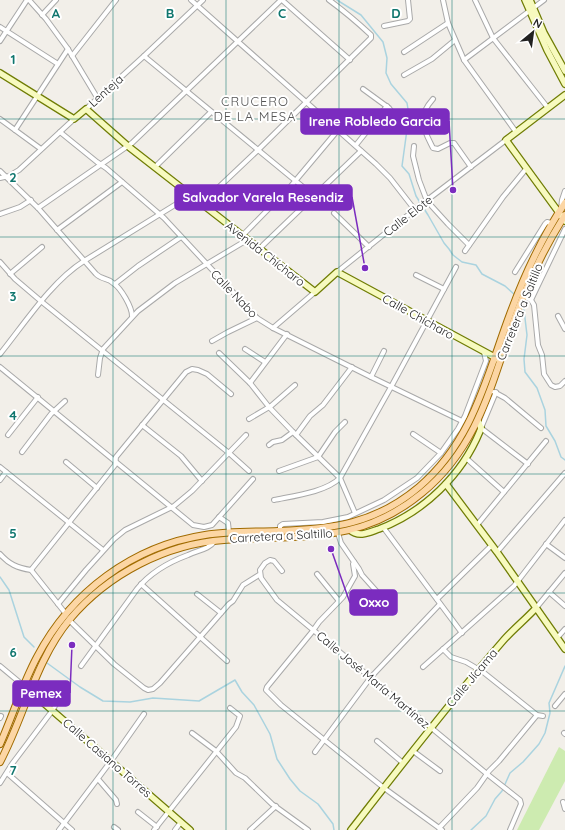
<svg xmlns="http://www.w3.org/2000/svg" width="565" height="830" font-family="Quicksand,sans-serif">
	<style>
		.grass { fill: #cdebb0 }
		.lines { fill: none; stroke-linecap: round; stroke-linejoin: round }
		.stream { stroke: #aad3df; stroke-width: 1.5 }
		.street-casing { stroke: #a9a9a9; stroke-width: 6 }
		.secondary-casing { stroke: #707d05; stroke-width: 8 }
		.primary-casing { stroke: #a06b00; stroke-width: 8 }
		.street { stroke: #fff; stroke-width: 4 }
		.secondary { stroke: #f7fabf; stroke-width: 5.5 }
		.primary { stroke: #fcd6a4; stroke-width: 6 }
		.grid { fill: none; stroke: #0f766e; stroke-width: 1; stroke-opacity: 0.55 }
		.labels { text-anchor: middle; stroke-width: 4; stroke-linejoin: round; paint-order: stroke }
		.street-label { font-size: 12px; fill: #222; stroke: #fff }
		.neighbourhood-label { font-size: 13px; letter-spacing: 1px; fill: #555; stroke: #fff }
		.grid-label { font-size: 13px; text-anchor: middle; font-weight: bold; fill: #0f766e; stroke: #fff; stroke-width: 4; stroke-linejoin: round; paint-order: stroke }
		.leader { fill: none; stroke: #7b2cbf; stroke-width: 1.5 }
		.callout-dot { fill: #7b2cbf; stroke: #fff; stroke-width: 1.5 }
		.callout { fill: #7b2cbf; stroke: #7b2cbf; stroke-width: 1.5 }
		.callout-label { font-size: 13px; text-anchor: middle; font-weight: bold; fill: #fff }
	</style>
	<rect width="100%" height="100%" fill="#f2efe9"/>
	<!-- grass -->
	<path class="grass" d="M559 747 565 751V781L539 830H517Z"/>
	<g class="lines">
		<!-- stream -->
		<g class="stream">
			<path d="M337 0 361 15 383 42 387 58 386 73 391 84 407 103 409 115 402 166 409 174 416 196 428 215 444 243 449 249 453 255 462 262 476 265 482 274 505 286 515 295"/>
			<path d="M522 306 524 310 527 335 524 359 525 372 537 388 545 410 546 426 555 441 561 457 565 460"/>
			<path d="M0 577 9 590 24 637 34 647"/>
			<path d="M47 663 80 687 103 701 130 702 153 698 199 701 235 680 242 692 254 705 270 734 277 759 290 779 300 791 318 804 333 824 334 830"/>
			<path d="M471 830 486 816 495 799 502 791 510 773 523 762 539 744 545 733 550 713 549 703 565 666"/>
		</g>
		<defs>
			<g id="street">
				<path d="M29 0 46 19 68 49 98 99"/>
				<path d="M191 0 376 164 390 178 415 210"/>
				<path d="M282 0 350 60"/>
				<path d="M443 0 448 23 464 60 516 132"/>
				<path d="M475 0 493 38 548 108"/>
				<path d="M42 15 56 0"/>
				<path d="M384 26 408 21 410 19 408 0"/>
				<path d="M0 27 58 64"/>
				<path d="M0 41 27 0"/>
				<path d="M404 52 448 23"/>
				<path d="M72 56 116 0"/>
				<path d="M144 56 314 196"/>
				<path d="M464 60 544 0"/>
				<path d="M404 75 432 59 455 40"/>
				<path d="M363 89 389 108 399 122"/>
				<path d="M433 99C416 118 423 128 433 148L438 149 450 143H454L471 167"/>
				<path d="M86 109 144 56 203 0"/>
				<path d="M0 119 41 149"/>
				<path d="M15 130 68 49"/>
				<path d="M60 132 97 162 106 168 164 218 257 318 273 328 371 377 462 421"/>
				<path d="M356 145 387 106"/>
				<path d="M414 146 413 156 419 180 427 201 448 224 469 245"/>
				<path d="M155 167 211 112"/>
				<path d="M0 171 38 208 96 274C102 280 108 278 113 283 121 288 132 307 132 316"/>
				<path d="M0 178 9 176 19 170 74 119"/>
				<path d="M201 204 257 151 371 38V35C357 22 344 11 329 0"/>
				<path d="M38 208 132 143 281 0"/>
				<path d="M561 208 562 200 565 191"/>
				<path d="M334 213 369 247"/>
				<path d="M0 214 20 207 31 200"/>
				<path d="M57 230 122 182"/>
				<path d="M242 236 291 186 338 130"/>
				<path d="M259 249 361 151"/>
				<path d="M465 251 503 197 526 169"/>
				<path d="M0 262 15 279 42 302 229 453 249 471"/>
				<path d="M337 272 418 207 506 140"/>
				<path d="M515 272 545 224 547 222 552 223"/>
				<path d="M10 274 42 247"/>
				<path d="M416 275 444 289"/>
				<path d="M115 284 138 266 181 237"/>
				<path d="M523 296 531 300 534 305 538 345 542 355 544 374 551 385 555 387 560 386 565 381"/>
				<path d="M531 300 565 229"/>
				<path d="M558 316 565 329"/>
				<path d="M273 328 315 292"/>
				<path d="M212 341 228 332 257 318"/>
				<path d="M245 349 265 362"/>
				<path d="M219 353 250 383 269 407 293 432 340 478 355 513"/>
				<path d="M0 354C25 323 51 282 84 261L191 195"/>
				<path d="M0 367 193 525 204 527 212 525 253 479"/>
				<path d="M98 375 100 358 103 349 138 311 175 283 247 240"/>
				<path d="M371 377 384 351"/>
				<path d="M250 383 287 334"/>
				<path d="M494 392 505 398 541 428"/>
				<path d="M496 392 481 428 528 464"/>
				<path d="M249 419 271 406 295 385"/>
				<path d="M142 425 181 456 202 481"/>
				<path d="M413 434 441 453"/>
				<path d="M8 435 38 397"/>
				<path d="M296 435 310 416 323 405 352 367"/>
				<path d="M269 445 273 442 282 440 293 432"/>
				<path d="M22 452 51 414 65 401"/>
				<path d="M466 458 504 492"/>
				<path d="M66 462 97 488"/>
				<path d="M0 467 103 550"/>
				<path d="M279 471 318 457 335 432 345 422"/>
				<path d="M0 480 6 472"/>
				<path d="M274 500C293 496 326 492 340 478L391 387 456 267"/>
				<path d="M219 517 228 523 229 532"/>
				<path d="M477 525 546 441"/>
				<path d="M383 527 462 633"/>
				<path d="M280 531V526L283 524 323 522 348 517 384 500 417 478 441 453 458 429 465 416 486 361 484 352"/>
				<path d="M338 533 341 543 359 569 362 575 387 603"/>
				<path d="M546 544 565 558"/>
				<path d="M497 552 565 473"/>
				<path d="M0 554C9 564 17 568 31 570L66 614"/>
				<path d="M354 562 353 564 355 576 343 597 319 622 312 632 267 687 266 690 281 705 384 788 442 830"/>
				<path d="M31 570 115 465 116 457 186 372 192 369 198 370 207 374 231 394"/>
				<path d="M282 571 274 561 270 560 265 563 260 570 261 578 277 600 487 774 520 800 521 804 510 830"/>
				<path d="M317 574 339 601"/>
				<path d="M141 584 227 661"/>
				<path d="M549 592 565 606"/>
				<path d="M197 594 221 613"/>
				<path d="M437 599 492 545"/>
				<path d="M58 604 86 570 114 539 125 530 174 506 192 491 246 435"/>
				<path d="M536 608 565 573"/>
				<path d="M69 620 114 664 144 688 148 690 153 689 160 683 229 604 233 601 243 585 259 575"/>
				<path d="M557 638 565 629"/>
				<path d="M443 649 451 657 466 662 483 672 537 715 543 716"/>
				<path d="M0 666 24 686"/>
				<path d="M81 666 137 589C150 573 169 562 188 555 198 550 208 550 215 541"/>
				<path d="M423 667 514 586 565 520"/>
				<path d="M555 706 565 694"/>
				<path d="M0 718 1 716"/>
				<path d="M192 733 216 751 236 773 245 778 272 804 308 830"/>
				<path d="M564 733 565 734"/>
				<path d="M377 741 403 763"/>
				<path d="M413 751 440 771"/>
				<path d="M315 752 371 677 440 604"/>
				<path d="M7 773 72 830"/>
				<path d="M98 779 116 800 117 804"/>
				<path d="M0 783 12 764 52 711 68 684"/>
				<path d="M563 802 565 809"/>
				<path d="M138 812 157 827"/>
				<path d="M114 827 118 830"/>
				<path d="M439 828 477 788 489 771 499 761 537 715"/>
				<path d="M59 830 111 761 144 714"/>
				<path d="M154 830 236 727 240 716 230 708"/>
				<path d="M175 830 181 822"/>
				<path d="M250 830 276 806"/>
			</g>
			<g id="secondary">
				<path d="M525 0 547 50 565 84"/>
				<path d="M530 0 544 33 565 71"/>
				<path d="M0 73 74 119 86 109 129 147 315 292 337 272 498 359"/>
				<path d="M565 95 506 140 565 221"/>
				<path d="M446 484 497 552 565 649"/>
				<path d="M350 530C359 538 370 532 379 529 424 512 462 475 480 431L481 428 478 421"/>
				<path d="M24 686 190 830"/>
				<path d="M351 830C400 767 449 703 502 642 512 630 525 620 536 608"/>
			</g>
			<g id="primary">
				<path d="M0 744C13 715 22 685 37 657 71 592 133 546 205 535 229 531 254 532 278 531 333 529 375 524 419 487 473 441 486 378 510 314 524 276 542 237 565 203"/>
				<path d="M0 762C25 715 35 661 70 619 108 574 166 544 224 540 299 534 358 546 422 493 478 447 491 385 514 320 527 284 544 248 565 215"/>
			</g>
		</defs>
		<!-- street casing -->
		<use href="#street" class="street-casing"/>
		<!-- secondary casing -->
		<use href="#secondary" class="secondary-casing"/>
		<!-- primary casing -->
		<use href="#primary" class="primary-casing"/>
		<!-- street -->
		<use href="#street" class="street"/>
		<!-- secondary -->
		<use href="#secondary" class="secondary"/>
		<!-- primary -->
		<use href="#primary" class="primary"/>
	</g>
	<!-- grid -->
	<path class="grid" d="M113 0V830M226 0V830M339 0V830M452 0V830M0 119H565M0 237H565M0 356H565M0 474H565M0 593H565M0 711H565"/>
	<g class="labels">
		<!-- street labels -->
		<g class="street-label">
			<text transform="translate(106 91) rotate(-42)" y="4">Lenteja</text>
			<text transform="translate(408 216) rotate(-38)" y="4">Calle Elote</text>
			<text transform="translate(265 254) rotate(38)" y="4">Avenida Chícharo</text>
			<text transform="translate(234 294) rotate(46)" y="4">Calle Nabo</text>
			<text transform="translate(520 312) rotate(-68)" y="4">Carretera a Saltillo</text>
			<text transform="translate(418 317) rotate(29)" y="4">Calle Chícharo</text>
			<text transform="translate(281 536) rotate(-3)" y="4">Carretera a Saltillo</text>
			<text transform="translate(472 678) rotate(-50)" y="4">Calle Jícama</text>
			<text transform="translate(373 680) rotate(40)" y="4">Calle José María Martínez</text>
			<text transform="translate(107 758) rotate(41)" y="4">Calle Casiano Torres</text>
		</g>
		<!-- neighbourhood labels -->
		<g class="neighbourhood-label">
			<text x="255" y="106">CRUCERO<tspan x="255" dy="15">DE LA MESA</tspan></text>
		</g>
	</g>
	<g class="grid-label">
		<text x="56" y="18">A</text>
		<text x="170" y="18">B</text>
		<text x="282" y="18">C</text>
		<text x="396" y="18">D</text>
		<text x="13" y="64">1</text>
		<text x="13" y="182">2</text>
		<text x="13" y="301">3</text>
		<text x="13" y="420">4</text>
		<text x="13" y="538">5</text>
		<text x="13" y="657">6</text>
		<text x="13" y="775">7</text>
	</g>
	<!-- callouts -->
	<path class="leader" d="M453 190L449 121M365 268L352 197M331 549L350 603M72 645L70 693"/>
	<g class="callout-dot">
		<circle cx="453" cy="190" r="4"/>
		<circle cx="365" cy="268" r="4"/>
		<circle cx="331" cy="549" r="4"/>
		<circle cx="72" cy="645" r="4"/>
	</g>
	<g class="callout">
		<rect x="301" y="109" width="148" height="25" rx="4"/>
		<rect x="175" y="185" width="177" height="25" rx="4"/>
		<rect x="350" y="590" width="47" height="25" rx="4"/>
		<rect x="13" y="681" width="57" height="25" rx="4"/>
	</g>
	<g class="callout-label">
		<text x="375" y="126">Irene Robledo Garcia</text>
		<text x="263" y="202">Salvador Varela Resendiz</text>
		<text x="374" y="607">Oxxo</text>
		<text x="41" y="698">Pemex</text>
	</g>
	<!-- north arrow -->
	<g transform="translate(533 32) rotate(29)" stroke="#ffffff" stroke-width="3" paint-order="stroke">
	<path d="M0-3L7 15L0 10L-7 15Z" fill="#222222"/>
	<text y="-6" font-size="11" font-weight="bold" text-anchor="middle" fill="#222222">N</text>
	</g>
</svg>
